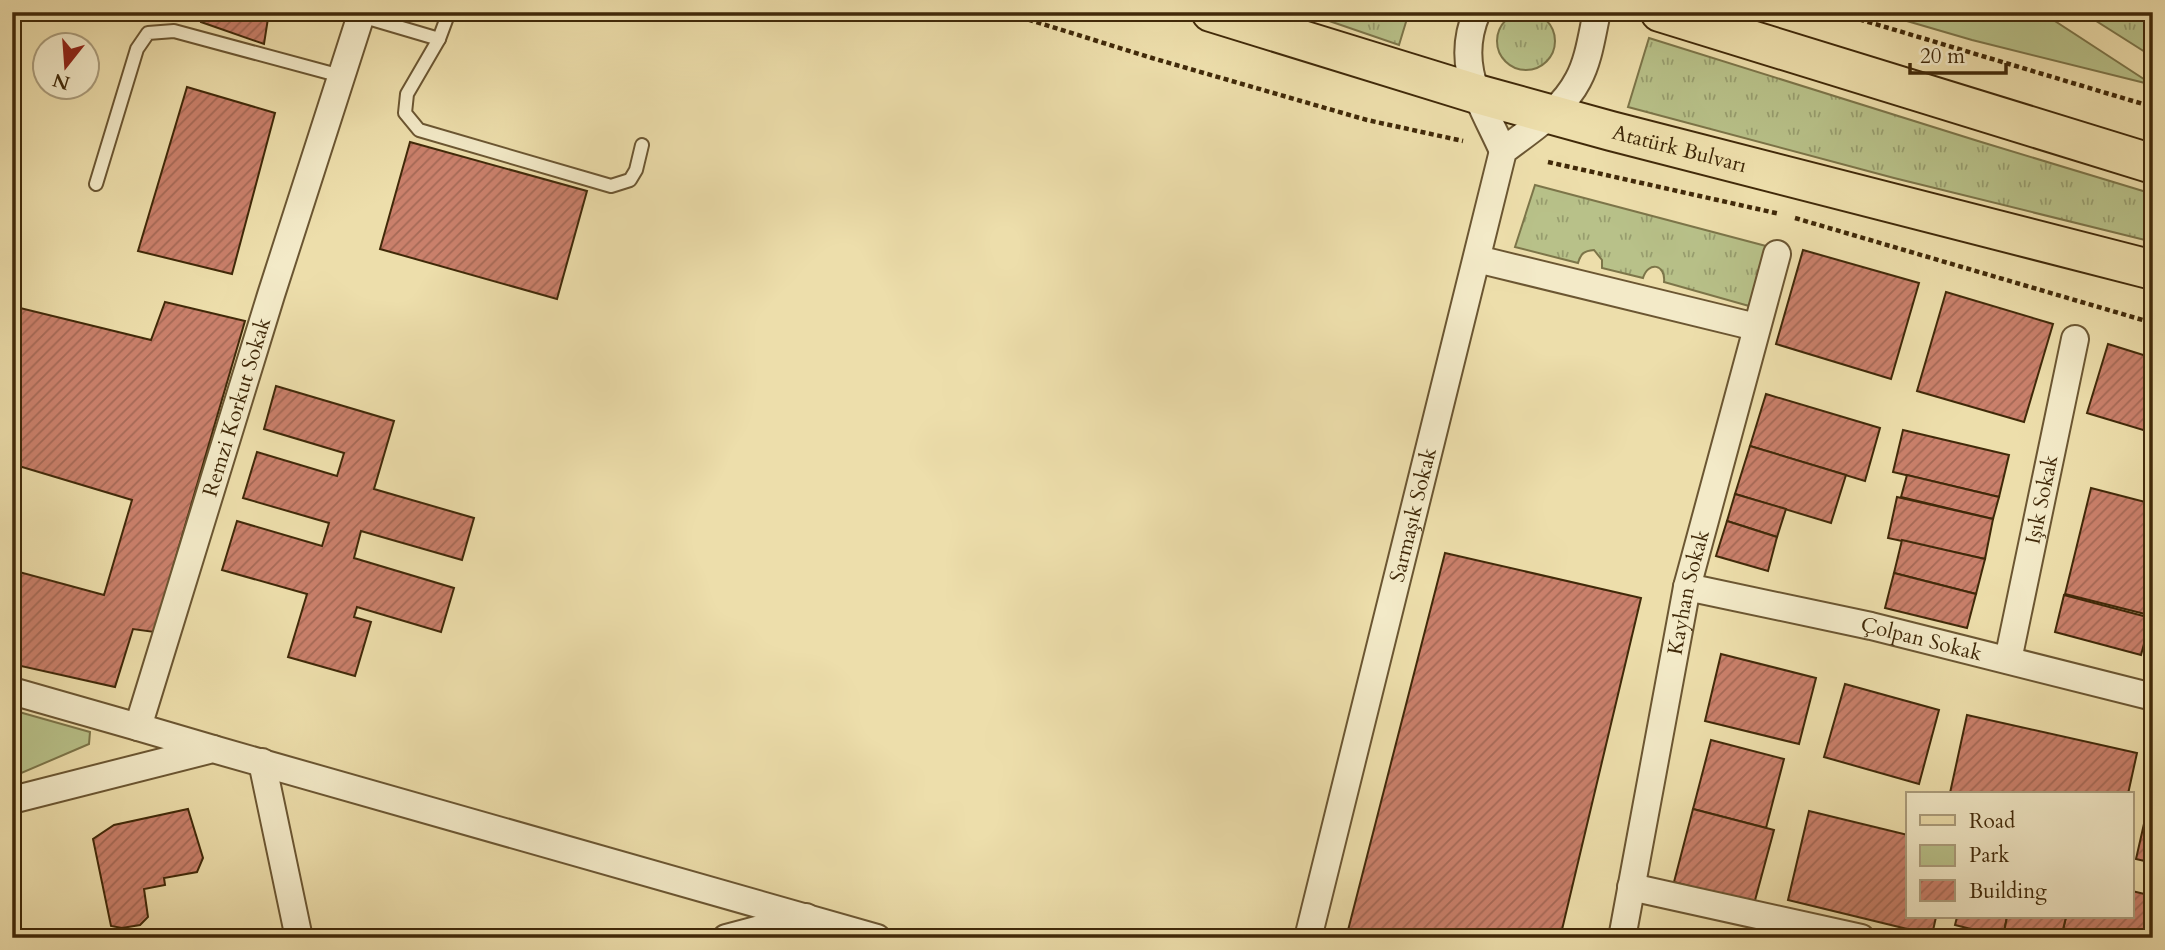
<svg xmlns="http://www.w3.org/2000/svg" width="2165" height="950" font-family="Cardo,serif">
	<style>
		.grass { fill: url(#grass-tufts); stroke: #7c7549; stroke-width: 2 }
		.green { fill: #b8c189; stroke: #7c7549; stroke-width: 2 }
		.building { fill: url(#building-hatch); stroke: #402909; stroke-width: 2 }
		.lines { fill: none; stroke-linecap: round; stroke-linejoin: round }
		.service-casing { stroke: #6b5632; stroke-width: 16 }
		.minor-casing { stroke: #6b5632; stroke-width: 30 }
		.primary-casing { stroke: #402909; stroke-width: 42 }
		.path { stroke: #402909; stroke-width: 4.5; stroke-dasharray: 5 3.5; stroke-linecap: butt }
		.service { stroke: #f3eac8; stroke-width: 12 }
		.minor { stroke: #f3eac8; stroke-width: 26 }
		.primary { stroke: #eddeab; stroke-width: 38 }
		.labels { text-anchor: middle; stroke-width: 7; stroke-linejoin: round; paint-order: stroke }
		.street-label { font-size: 21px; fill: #402909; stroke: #f3eac8 }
	</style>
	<defs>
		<pattern id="grass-tufts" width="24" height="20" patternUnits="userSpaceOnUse" patternTransform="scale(1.75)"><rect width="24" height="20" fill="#b8c189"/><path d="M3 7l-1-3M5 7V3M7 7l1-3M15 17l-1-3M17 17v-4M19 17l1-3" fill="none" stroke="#979d6e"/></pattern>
		<pattern id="building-hatch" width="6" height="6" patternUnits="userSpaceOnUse" patternTransform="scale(1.75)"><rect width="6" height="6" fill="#ca806b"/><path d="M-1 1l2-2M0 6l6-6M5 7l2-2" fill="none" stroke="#a56956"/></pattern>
	</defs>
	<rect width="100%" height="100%" fill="#eddeab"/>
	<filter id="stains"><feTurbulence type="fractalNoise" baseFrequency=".00286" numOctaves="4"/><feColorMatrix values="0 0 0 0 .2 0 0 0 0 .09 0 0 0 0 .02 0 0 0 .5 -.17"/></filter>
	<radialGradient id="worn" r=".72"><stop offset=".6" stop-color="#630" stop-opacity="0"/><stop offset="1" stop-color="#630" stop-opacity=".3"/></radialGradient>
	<!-- grass -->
	<g class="grass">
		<circle cx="1526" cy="41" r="29"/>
		<path d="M1303 12H1409L1399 45Z"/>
		<path d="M2082 12H2153V57Z"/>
		<path d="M1649 38 1978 141 2153 194V242L1894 178 1628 107Z"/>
		<path d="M1535 185 1766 246 1749 306 1664 282C1666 264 1648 261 1643 278L1602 268V260L1594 250C1584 251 1581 253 1578 263L1515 247Z"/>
	</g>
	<!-- green -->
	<g class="green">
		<path d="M1876 12H2041L2153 85 1972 40Z"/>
		<path d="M12 710 90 732 89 744 12 777Z"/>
	</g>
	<!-- building -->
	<g class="building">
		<path d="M203 12H269L264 44 201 22Z"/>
		<path d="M187 87 275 113 232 274 138 251Z"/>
		<path d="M410 142 587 191 557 299 380 249Z"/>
		<path d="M1803 250 1919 283 1891 379 1776 344Z"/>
		<path d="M1946 292 2053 324 2024 422 1917 391Z"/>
		<path d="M165 302 245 321 154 632 133 629 115 687 12 664V570L104 595 132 500 12 464V306L151 340Z"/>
		<path d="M2108 344 2153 358V433L2087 413Z"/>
		<path d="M276 386 394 421 374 489 474 518 462 560 361 531 354 558 454 588 441 632 357 607 354 617 371 622 355 676 288 657 307 594 222 570 237 521 322 546 329 523 243 498 257 452 337 476 344 453 264 429Z"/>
		<path d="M1766 394 1880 428 1865 481 1750 446Z"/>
		<path d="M1903 430 2009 455 1999 497 1893 472Z"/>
		<path d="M1750 446 1846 475 1831 523 1735 494Z"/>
		<path d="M1907 475 1999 497 1993 519 1901 497Z"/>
		<path d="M2091 488 2153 504V599L2149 615 2065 594Z"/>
		<path d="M1735 494 1786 509 1777 537 1727 521Z"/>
		<path d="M1897 497 1993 519 1985 559 1888 538Z"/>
		<path d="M1727 521 1777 537 1768 571 1716 556Z"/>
		<path d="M1902 540 1985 559 1976 594 1894 573Z"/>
		<path d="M1445 553 1641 598 1560 938H1346Z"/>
		<path d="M1894 573 1976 594 1967 628 1885 608Z"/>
		<path d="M2064 595 2151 618 2141 655 2055 632Z"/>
		<path d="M1721 654 1816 678 1799 744 1705 721Z"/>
		<path d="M1845 684 1939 710 1919 784 1824 757Z"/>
		<path d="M1967 715 2137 753 2128 794H1957L1950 793Z"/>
		<path d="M1711 740 1784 759 1766 828 1693 809Z"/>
		<path d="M2153 784V863L2136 859Z"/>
		<path d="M188 809 203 858 197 872 164 878 165 885 144 889 148 917 140 925 122 928 111 926 93 839 114 825Z"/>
		<path d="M1693 809 1774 830 1754 904 1674 882Z"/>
		<path d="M1809 811 1908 835V917H1936L1932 935 1788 900Z"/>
		<path d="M2132 891 2153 896V938H2061L2066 917H2132Z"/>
		<path d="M1957 917H2007L2003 937 1955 925Z"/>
		<path d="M2007 917H2066L2061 938H2007L2003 937Z"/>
	</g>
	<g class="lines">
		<defs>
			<g id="service">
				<path d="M449 12 439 39 407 94 405 113 419 130 611 186 630 180 636 170 642 145"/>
				<path d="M361 16 439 39"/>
				<path d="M96 184 137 49 148 33 174 31 341 76"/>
			</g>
			<g id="minor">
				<path d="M1477 12C1454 66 1481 102 1503 151"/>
				<path d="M1477 259 1756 327"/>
				<path id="s1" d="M1687 587 1871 626 2153 697"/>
				<path id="s2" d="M2008 660 2075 339"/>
				<path d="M12 691 138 727"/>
				<path id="s3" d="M213 749 138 727 271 295 362 12"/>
				<path d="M262 762 299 938"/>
				<path d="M12 800 213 749 877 938"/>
				<path d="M1631 887 1861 938"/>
				<path d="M726 938 806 917"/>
				<path id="s4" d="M1308 938 1503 151C1530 130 1562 111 1578 80 1589 60 1592 34 1597 12"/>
				<path id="s5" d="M1622 938 1687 587 1777 254"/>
			</g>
			<g id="primary">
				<path id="s6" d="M1211 12 1477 94 1611 131 2153 270"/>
				<path d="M1660 12 2153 164"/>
			</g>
		</defs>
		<!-- service casing -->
		<use href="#service" class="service-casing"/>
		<!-- minor casing -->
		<use href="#minor" class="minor-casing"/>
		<!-- primary casing -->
		<use href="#primary" class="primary-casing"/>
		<!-- path -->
		<g class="path">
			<path d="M1004 12 1152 58 1367 120 1463 141"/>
			<path d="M1835 12 2153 107"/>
			<path d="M1548 162 1780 214"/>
			<path d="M1795 218 2153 323"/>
		</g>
		<!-- service -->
		<use href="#service" class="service"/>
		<!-- minor -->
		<use href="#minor" class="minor"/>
		<!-- primary -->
		<use href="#primary" class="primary"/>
	</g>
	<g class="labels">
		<!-- street labels -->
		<g class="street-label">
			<text dy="7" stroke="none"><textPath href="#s6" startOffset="488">Atatürk Bulvarı</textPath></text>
			<text dy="7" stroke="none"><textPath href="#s3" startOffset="413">Remzi Korkut Sokak</textPath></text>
			<text dy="7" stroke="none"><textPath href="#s2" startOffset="164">Işık Sokak</textPath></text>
			<text dy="7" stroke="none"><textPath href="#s4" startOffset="436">Sarmaşık Sokak</textPath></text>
			<text dy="7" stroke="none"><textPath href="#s5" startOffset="352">Kayhan Sokak</textPath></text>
			<text dy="7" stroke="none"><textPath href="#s1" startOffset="240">Çolpan Sokak</textPath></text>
		</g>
	</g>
	<!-- margin -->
	<rect width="2165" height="950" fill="none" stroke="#eddeab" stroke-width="42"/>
	<rect x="14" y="14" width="2137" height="922" fill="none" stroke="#402909" stroke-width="3.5"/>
	<rect x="21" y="21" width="2123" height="908" fill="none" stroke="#402909" stroke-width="2"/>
	<!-- legend -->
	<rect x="1906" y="792" width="228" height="126" fill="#f3eac8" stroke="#ab9d7c" stroke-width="2"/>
	<rect x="1920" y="815" width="35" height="10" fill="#eddeab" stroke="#ab9d7c" stroke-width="2"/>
	<text x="1969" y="828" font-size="21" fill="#402909">Road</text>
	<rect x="1920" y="845" width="35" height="21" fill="#b8c189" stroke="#ab9d7c" stroke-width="2"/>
	<text x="1969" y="862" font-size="21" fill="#402909">Park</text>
	<rect x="1920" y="880" width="35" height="21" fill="url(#building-hatch)" stroke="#ab9d7c" stroke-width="2"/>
	<text x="1969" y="898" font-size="21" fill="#402909">Building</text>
	<!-- north arrow -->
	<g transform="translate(66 66) rotate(197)"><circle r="33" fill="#f3eac8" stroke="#ab9d7c" stroke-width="2"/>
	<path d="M0-5L12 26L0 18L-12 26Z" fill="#8f2418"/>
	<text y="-10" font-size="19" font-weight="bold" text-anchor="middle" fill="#402909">N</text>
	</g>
	<!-- scale -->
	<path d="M1910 63v10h96v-10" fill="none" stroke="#402909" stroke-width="3.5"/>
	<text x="1920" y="63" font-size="21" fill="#402909" stroke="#f3eac8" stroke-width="5" paint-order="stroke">20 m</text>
	<rect width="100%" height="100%" filter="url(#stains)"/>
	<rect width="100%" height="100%" fill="url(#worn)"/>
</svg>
